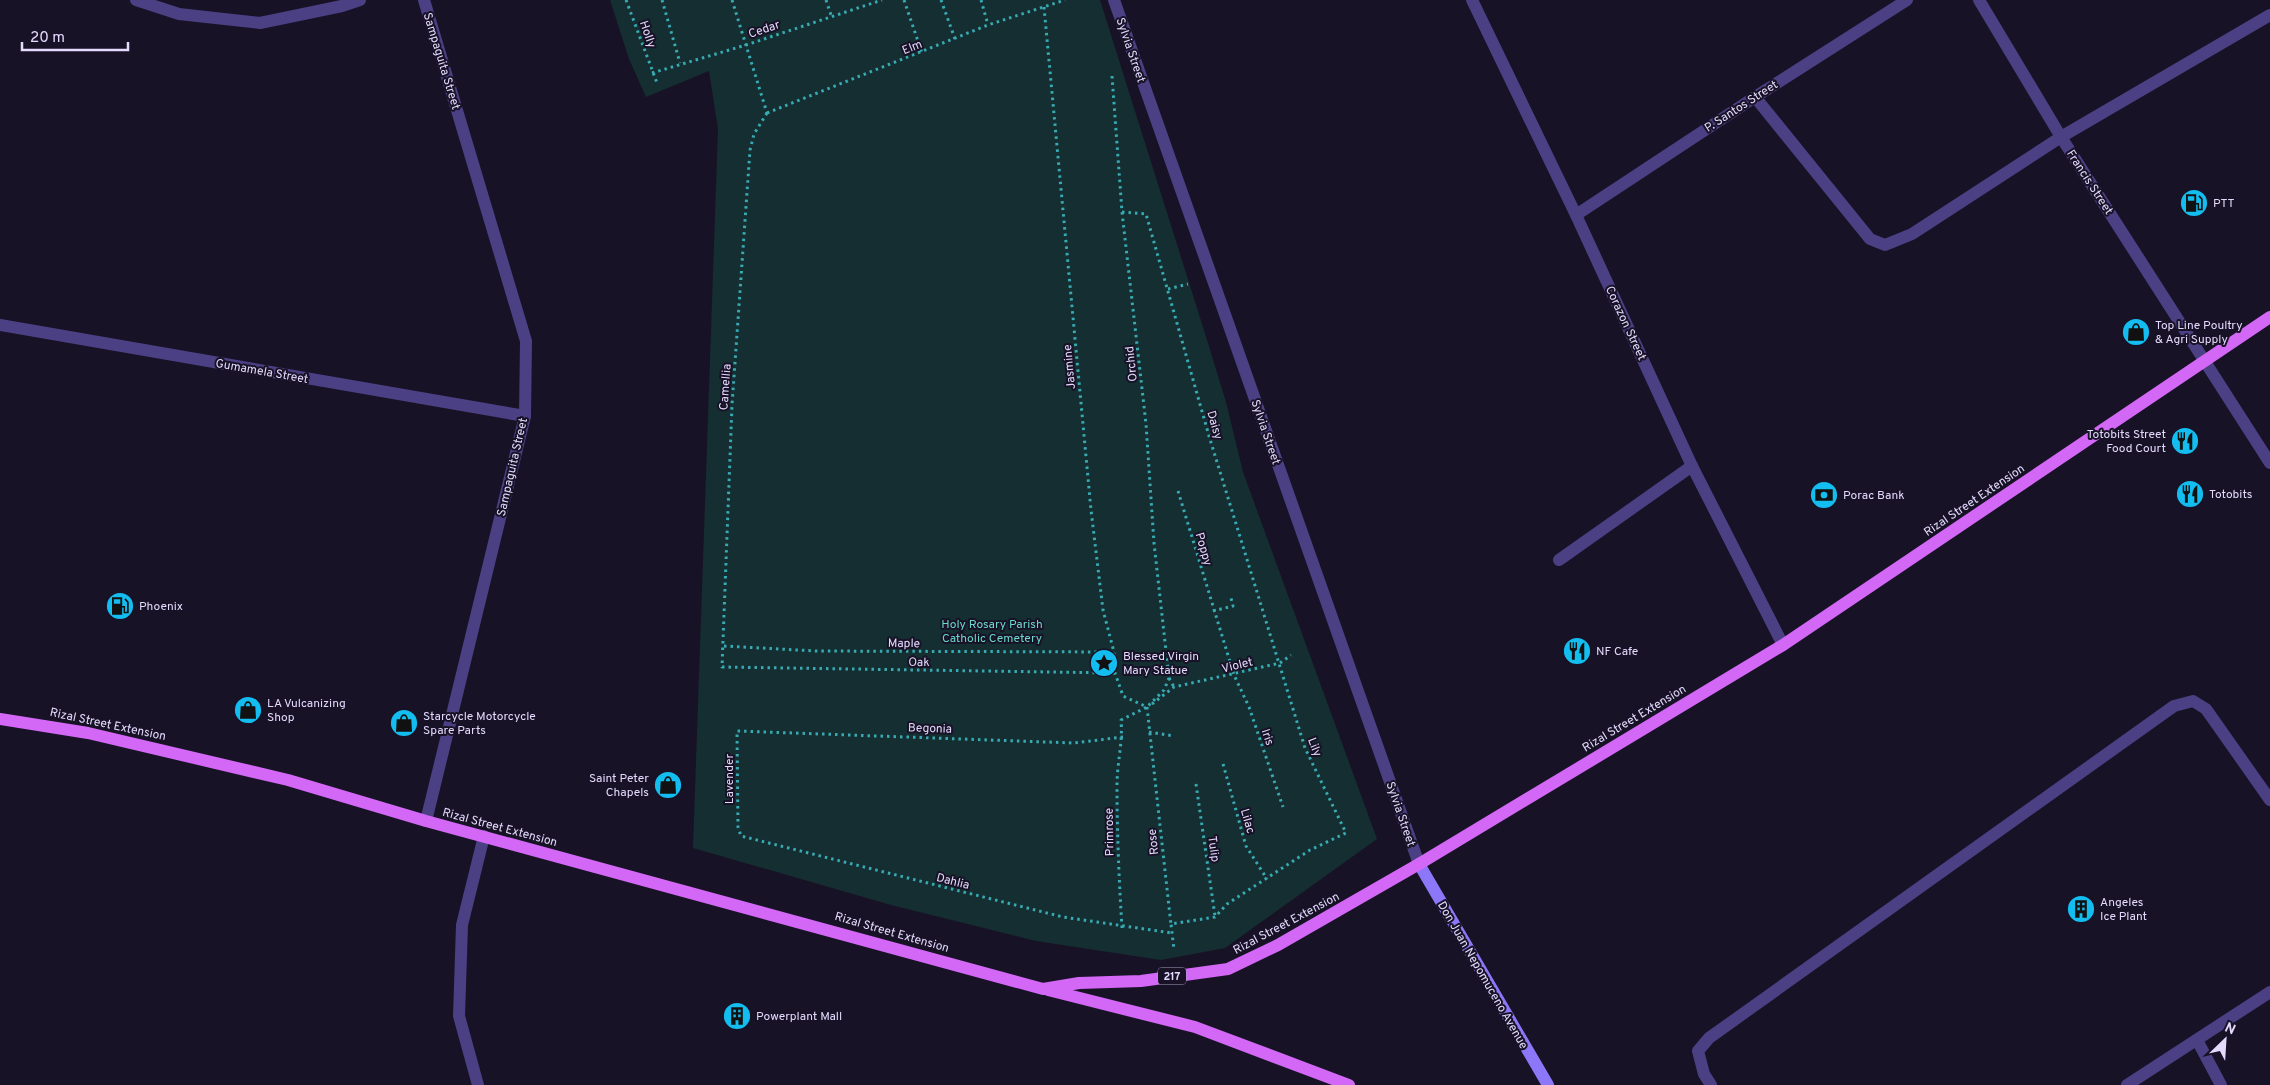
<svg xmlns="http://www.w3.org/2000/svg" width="2270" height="1085" font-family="Overpass,sans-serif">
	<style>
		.green { fill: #152e31 }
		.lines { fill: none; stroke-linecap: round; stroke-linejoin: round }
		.path { stroke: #38aab3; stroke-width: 3; stroke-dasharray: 2.5 4; stroke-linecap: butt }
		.lane { stroke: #4b4083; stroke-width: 12 }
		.street { stroke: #4b4083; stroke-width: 12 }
		.secondary { stroke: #8b77f7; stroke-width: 12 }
		.primary { stroke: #d368f6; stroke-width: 12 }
		.labels { text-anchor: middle; stroke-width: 4; stroke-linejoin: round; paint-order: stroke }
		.shield { fill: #181227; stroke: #a69ebd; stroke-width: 1 }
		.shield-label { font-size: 11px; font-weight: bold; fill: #e3dafd }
		.street-label { font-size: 12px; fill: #e3dafd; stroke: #181227 }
		.poi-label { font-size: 12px; fill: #e3dafd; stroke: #181227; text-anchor: start }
		.park-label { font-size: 12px; fill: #6ad9cc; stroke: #181227 }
	</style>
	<rect width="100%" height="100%" fill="#181227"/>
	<!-- green -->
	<path class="green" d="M610 0H1100L1203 327 1226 402 1243 472 1377 839 1225 948 1161 960 1036 941 891 905 693 848 718 129 709 71 646 97 629 59Z"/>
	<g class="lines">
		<!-- path -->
		<g class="path">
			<path d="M626 0 657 83"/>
			<path d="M662 0 680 63"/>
			<path d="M732 0 767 113"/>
			<path d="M826 0 831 15"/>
			<path d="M904 0 922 53"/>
			<path d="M941 0 955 39"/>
			<path d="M981 0 988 25"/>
			<path d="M1044 7 1091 510 1103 610 1114 652 1115 673 1123 696 1147 707"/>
			<path d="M652 73 746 45 882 0"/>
			<path d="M1112 76 1122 212 1146 424 1154 543 1169 678 1164 690 1147 707"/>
			<path d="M767 113 754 134 750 150 732 405 722 667 1115 673"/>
			<path d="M767 113 988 25 1065 0"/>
			<path d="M1122 212 1146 214 1209 436 1305 748 1346 833 1310 850 1227 904 1215 917 1171 924 1174 950"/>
			<path d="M1168 289 1188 284"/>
			<path d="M1178 491 1234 675 1249 707 1283 807"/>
			<path d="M1213 611 1233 606 1231 598"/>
			<path d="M724 646 816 651 1114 652"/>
			<path d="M1169 678 1174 687"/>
			<path d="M1152 704 1174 687 1280 663 1291 655"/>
			<path d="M1147 707 1171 925"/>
			<path d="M1149 732 1174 736"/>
			<path d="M1123 737 1074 743 737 731 738 827 741 836 1063 917 1172 933"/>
			<path d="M1223 764 1246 846 1267 879"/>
			<path d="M1196 784 1215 916"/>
			<path d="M1122 928C1119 880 1117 833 1117 785 1117 763 1123 743 1121 720L1147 707"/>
		</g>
		<!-- lane -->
		<g class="lane">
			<path d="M1559 560 1692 466"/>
			<path d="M2197 1040 2221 1085"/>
			<path d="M478 1085 459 1016 462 925 484 836"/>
			<path d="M1711 1085 1704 1074 1698 1051 1709 1038 2174 706 2193 701 2206 709 2270 800"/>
		</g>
		<!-- street -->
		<g class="street">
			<path d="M136 0 179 14 260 23 342 6 360 0"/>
			<path d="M424 0 526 341 525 416 426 821"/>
			<path d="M1114 0 1419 864"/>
			<path d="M1472 0 1576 215 1692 466 1783 645"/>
			<path d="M1979 0 2061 137 2270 463"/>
			<path d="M1755 97 1870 239 1885 245 1912 234 2061 137 2270 15"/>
			<path d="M1576 215 1755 97 1907 0"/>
			<path d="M0 325 525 416"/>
			<path d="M2127 1085 2270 992"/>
		</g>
		<!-- secondary -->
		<path class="secondary" d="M1419 864 1548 1085"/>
		<!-- primary -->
		<g class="primary">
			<path d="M0 719 88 733 288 780 426 821 1043 989 1079 983 1141 981 1228 969 1278 945 1419 864 1783 645 2270 317"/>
			<path d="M1048 990 1195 1027 1349 1085"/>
		</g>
	</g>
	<!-- icons -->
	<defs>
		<symbol id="fuel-disc" viewBox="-11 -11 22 22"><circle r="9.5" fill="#13bdf0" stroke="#181227"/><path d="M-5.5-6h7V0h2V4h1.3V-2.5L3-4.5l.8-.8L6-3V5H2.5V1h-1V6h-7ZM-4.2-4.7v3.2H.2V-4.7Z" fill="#111"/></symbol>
		<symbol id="shop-disc" viewBox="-11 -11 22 22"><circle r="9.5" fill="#13bdf0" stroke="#181227"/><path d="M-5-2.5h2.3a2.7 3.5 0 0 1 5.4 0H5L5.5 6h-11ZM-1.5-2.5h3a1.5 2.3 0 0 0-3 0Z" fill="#111"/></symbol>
		<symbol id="restaurant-disc" viewBox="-11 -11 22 22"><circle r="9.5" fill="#13bdf0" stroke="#181227"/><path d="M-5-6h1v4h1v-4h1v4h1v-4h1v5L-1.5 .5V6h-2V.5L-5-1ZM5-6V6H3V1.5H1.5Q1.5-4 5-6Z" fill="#111"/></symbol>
		<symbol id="bank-disc" viewBox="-11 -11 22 22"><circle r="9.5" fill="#13bdf0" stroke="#181227"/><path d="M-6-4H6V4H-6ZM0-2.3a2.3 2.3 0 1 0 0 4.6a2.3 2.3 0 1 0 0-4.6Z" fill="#111"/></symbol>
		<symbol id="sight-disc" viewBox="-11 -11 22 22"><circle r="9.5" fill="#13bdf0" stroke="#181227"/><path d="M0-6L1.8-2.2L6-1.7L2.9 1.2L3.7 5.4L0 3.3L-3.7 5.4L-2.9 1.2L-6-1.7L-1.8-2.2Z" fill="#111"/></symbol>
		<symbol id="building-disc" viewBox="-11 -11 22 22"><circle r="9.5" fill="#13bdf0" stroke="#181227"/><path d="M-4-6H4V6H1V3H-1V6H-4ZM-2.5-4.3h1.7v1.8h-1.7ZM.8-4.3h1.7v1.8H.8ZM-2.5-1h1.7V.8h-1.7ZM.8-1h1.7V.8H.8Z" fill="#111"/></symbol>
	</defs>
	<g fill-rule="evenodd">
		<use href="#fuel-disc" x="2178" y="187" width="32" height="32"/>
		<use href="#shop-disc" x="2120" y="316" width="32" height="32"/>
		<use href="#restaurant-disc" x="2169" y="425" width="32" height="32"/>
		<use href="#restaurant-disc" x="2174" y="478" width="32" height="32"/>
		<use href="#bank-disc" x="1808" y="479" width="32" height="32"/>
		<use href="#fuel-disc" x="104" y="590" width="32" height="32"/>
		<use href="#restaurant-disc" x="1561" y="635" width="32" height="32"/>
		<use href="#sight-disc" x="1088" y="647" width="32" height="32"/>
		<use href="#shop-disc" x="232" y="694" width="32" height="32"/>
		<use href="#shop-disc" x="388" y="707" width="32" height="32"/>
		<use href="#shop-disc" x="652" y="769" width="32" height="32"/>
		<use href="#building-disc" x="2065" y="893" width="32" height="32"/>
		<use href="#building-disc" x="721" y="1000" width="32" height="32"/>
	</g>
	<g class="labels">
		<!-- shield labels -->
		<rect class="shield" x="1158" y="967.5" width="28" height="17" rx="4"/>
		<g class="shield-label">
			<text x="1172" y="980">217</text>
		</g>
		<!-- street labels -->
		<g class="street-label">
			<text transform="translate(764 29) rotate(-19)" y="4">Cedar</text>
			<text transform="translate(648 34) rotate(71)" y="4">Holly</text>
			<text transform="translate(912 47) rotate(-22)" y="4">Elm</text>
			<text transform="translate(1131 50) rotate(71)" y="4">Sylvia Street</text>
			<text transform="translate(442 61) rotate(73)" y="4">Sampaguita Street</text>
			<text transform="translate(1741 106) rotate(-33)" y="4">P. Santos Street</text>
			<text transform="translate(2090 182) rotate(57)" y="4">Francis Street</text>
			<text transform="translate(1626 323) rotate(65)" y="4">Corazon Street</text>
			<text transform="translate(1131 364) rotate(-96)" y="4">Orchid</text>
			<text transform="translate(1069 367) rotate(-95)" y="4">Jasmine</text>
			<text transform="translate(262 371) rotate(10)" y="4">Gumamela Street</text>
			<text transform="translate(725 387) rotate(-86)" y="4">Camellia</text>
			<text transform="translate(1215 425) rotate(74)" y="4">Daisy</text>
			<text transform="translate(1266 432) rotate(71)" y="4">Sylvia Street</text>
			<text transform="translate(512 467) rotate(-77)" y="4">Sampaguita Street</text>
			<text transform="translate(1974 500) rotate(-34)" y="4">Rizal Street Extension</text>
			<text transform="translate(1204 549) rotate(74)" y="4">Poppy</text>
			<text transform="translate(904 643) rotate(1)" y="4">Maple</text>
			<text transform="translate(919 662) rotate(1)" y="4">Oak</text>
			<text transform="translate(1237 665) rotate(-14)" y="4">Violet</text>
			<text transform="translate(1634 718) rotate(-31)" y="4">Rizal Street Extension</text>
			<text transform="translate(108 724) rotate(12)" y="4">Rizal Street Extension</text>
			<text transform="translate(930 728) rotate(2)" y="4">Begonia</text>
			<text transform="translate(1268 737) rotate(71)" y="4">Iris</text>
			<text transform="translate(1315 747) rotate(68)" y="4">Lily</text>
			<text transform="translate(729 779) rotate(-90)" y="4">Lavender</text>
			<text transform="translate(1401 814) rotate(71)" y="4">Sylvia Street</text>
			<text transform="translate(1248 821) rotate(74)" y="4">Lilac</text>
			<text transform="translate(500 827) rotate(15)" y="4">Rizal Street Extension</text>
			<text transform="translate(1109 832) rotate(-91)" y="4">Primrose</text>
			<text transform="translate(1153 842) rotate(-96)" y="4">Rose</text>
			<text transform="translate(1214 849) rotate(82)" y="4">Tulip</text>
			<text transform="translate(953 881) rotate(14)" y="4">Dahlia</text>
			<text transform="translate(1286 923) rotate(-28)" y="4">Rizal Street Extension</text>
			<text transform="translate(892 932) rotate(16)" y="4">Rizal Street Extension</text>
			<text transform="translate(1483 975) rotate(60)" y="4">Don Juan Nepomuceno Avenue</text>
		</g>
		<!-- poi labels -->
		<g class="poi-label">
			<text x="2213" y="207">PTT</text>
			<text x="2155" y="329">Top Line Poultry<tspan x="2155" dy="14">&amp; Agri Supply</tspan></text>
			<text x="2166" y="438" text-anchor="end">Totobits Street<tspan x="2166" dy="14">Food Court</tspan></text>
			<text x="2209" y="498">Totobits</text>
			<text x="1843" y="499">Porac Bank</text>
			<text x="139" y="610">Phoenix</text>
			<text x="1596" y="655">NF Cafe</text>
			<text x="1123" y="660">Blessed Virgin<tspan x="1123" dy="14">Mary Statue</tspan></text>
			<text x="267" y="707">LA Vulcanizing<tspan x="267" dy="14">Shop</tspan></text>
			<text x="423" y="720">Starcycle Motorcycle<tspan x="423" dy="14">Spare Parts</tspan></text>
			<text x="649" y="782" text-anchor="end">Saint Peter<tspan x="649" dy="14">Chapels</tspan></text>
			<text x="2100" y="906">Angeles<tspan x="2100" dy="14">Ice Plant</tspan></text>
			<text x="756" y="1020">Powerplant Mall</text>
		</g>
		<!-- park labels -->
		<g class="park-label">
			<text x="992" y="628">Holy Rosary Parish<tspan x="992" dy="14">Catholic Cemetery</tspan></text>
		</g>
	</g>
	<!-- north arrow -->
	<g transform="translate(2225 1040) rotate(25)" stroke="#181227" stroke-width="4" paint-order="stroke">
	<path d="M0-4L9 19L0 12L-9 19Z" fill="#e3dafd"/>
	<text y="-8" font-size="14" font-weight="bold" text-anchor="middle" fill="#e3dafd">N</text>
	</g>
	<!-- scale -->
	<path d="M22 42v8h106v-8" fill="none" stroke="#e3dafd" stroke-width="2.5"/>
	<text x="30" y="42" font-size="15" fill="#e3dafd" stroke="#181227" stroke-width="4" paint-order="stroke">20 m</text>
</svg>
